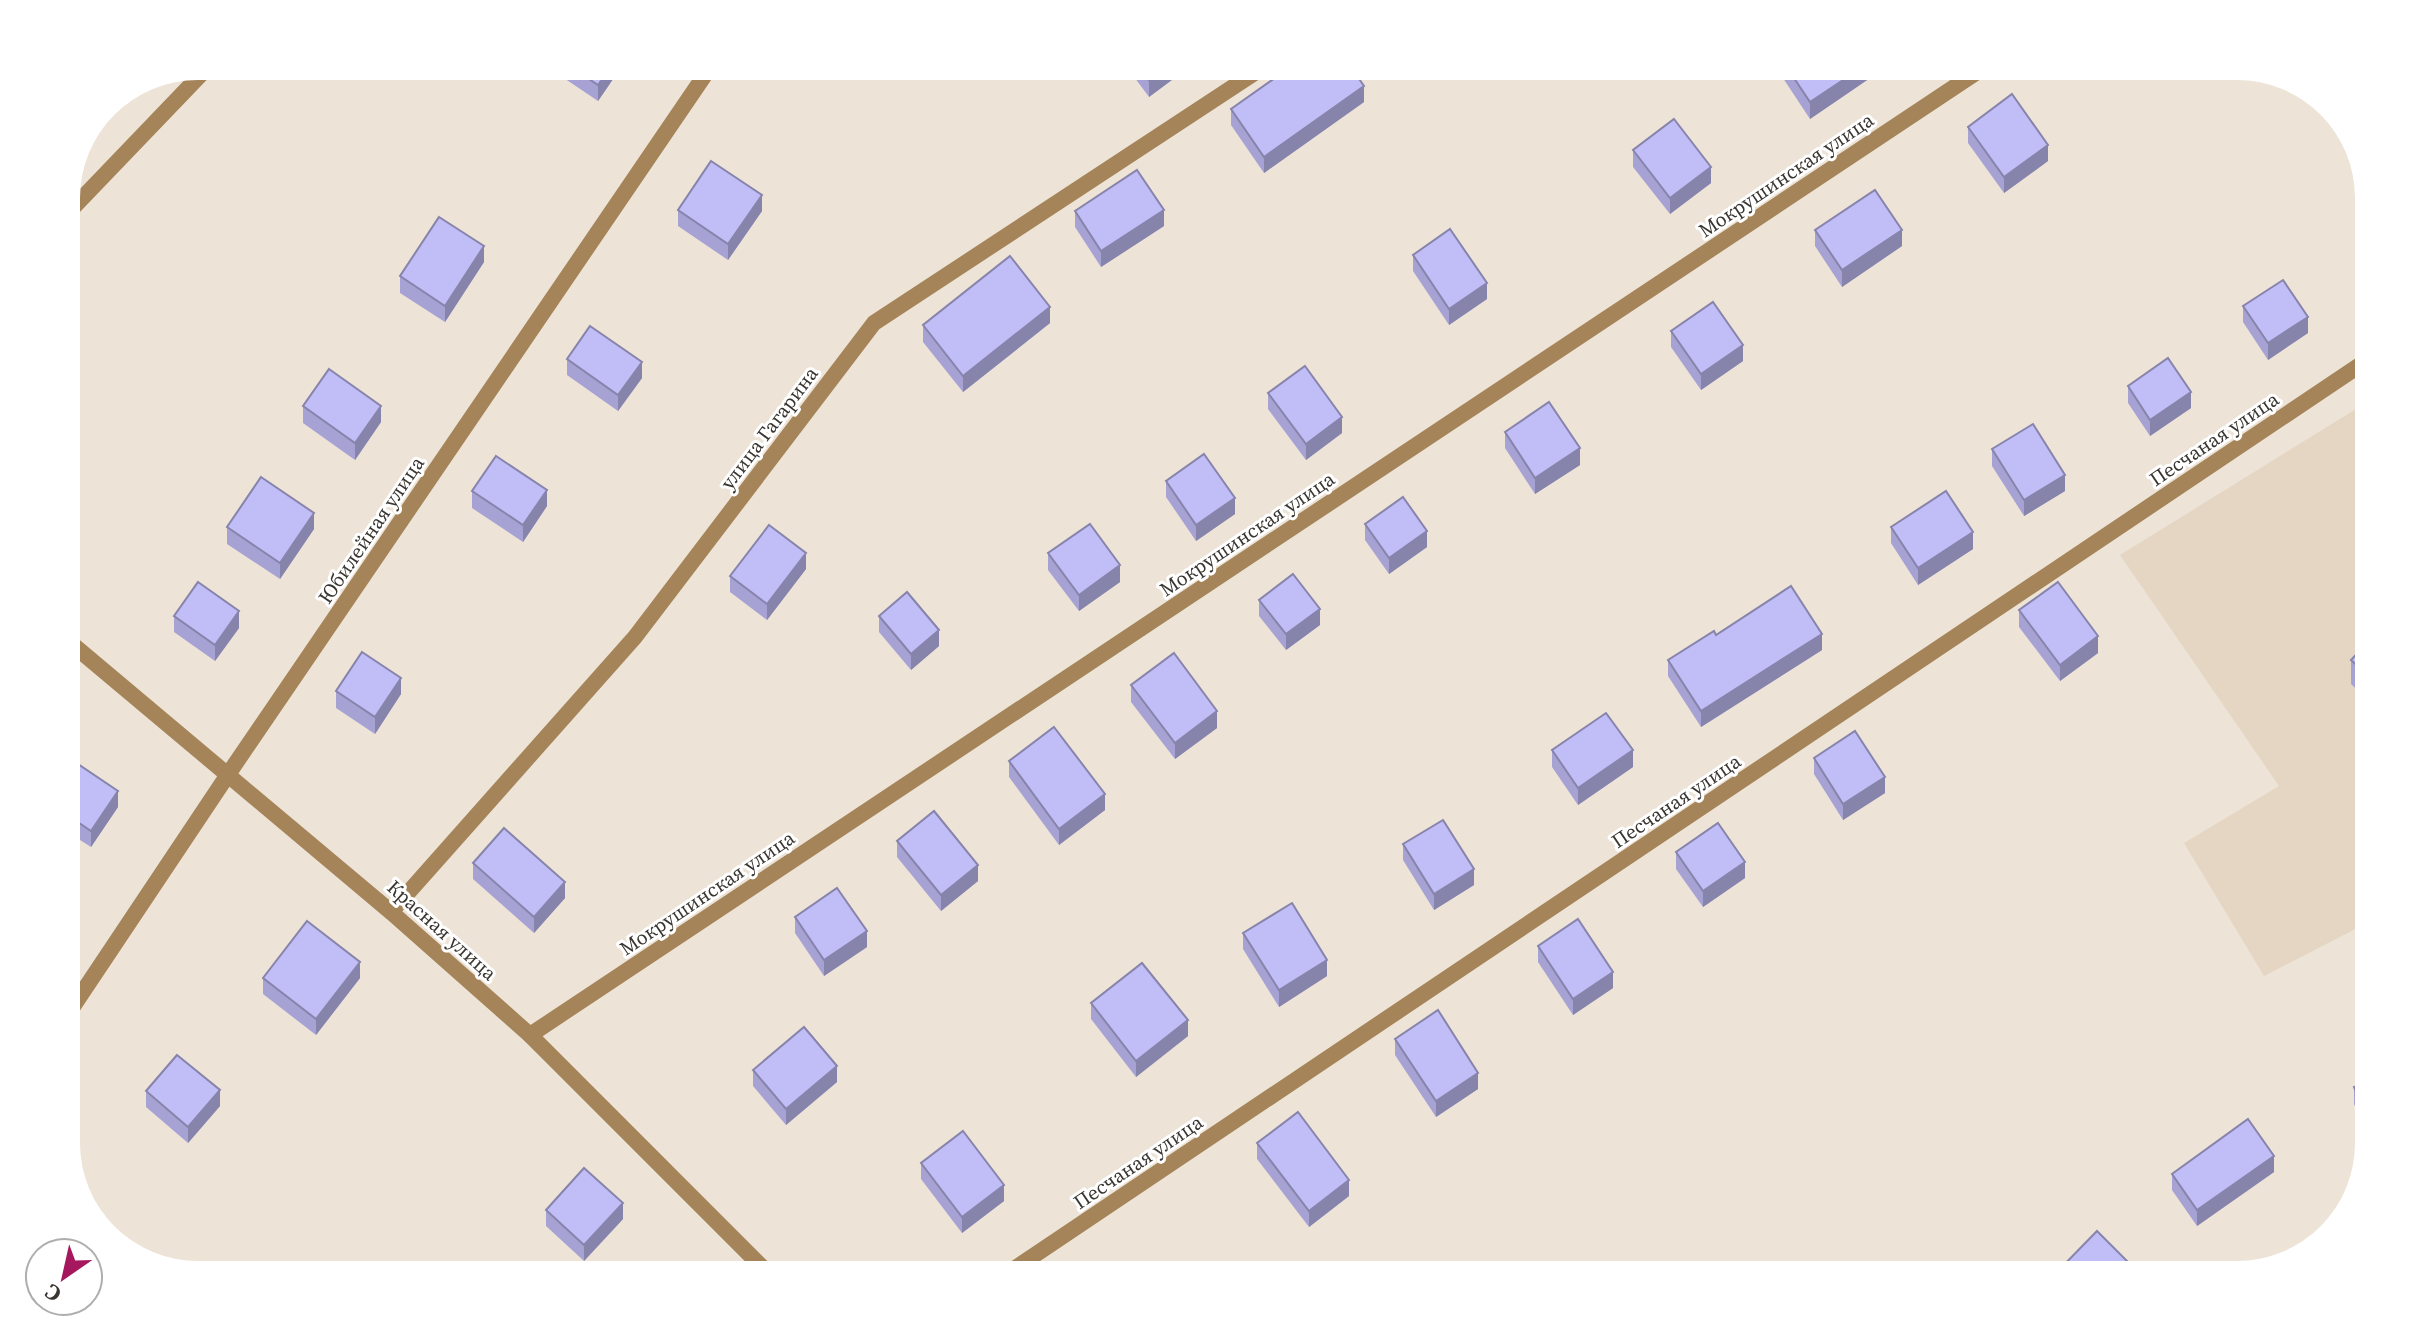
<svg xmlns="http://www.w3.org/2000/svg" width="2435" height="1341" font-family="'Source Serif 4',serif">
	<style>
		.built { fill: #e5d6c4 }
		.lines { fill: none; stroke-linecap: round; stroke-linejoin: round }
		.minor { stroke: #a48458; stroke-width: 16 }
		.tertiary { stroke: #a48458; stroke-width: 16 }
		.wall { fill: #a6a3d4 }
		.shaded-wall { fill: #8784ac }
		.building { fill: #c1bdf6; stroke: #8784ac; stroke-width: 2 }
		.labels { text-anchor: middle; stroke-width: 6; stroke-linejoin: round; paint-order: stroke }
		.street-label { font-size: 20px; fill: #393530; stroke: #fff }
	</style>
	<rect width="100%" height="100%" fill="#ede3d7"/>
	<!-- built -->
	<path class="built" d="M2369 401V922L2264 976 2184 843 2279 786 2120 555Z"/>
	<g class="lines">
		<!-- minor -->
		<g class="minor">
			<path d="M66 215 209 66"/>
			<path d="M391 912 635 637 874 323 1265 66"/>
			<path d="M66 1017 229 773 711 66"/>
			<path d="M530 1035 1986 66"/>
			<path d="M1005 1275 2369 359"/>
		</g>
		<!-- tertiary -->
		<path class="tertiary" d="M66 639 391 912 530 1035 770 1275"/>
	</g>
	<!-- wall -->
	<g class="wall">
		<path d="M546 66H622L598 101Z"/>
		<path d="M1126 66H1188V68L1149 97Z"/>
		<path d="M1775 66H1873V76L1810 119Z"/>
		<path d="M2155 66H2182L2162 78Z"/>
		<path d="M1364 102 1264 173 1231 125V109Z"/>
		<path d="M1968 127 2048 161 2004 193 1968 143Z"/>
		<path d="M1633 150 1711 183 1670 214 1633 167Z"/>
		<path d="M678 210 762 211 728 260 678 226Z"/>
		<path d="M1075 211 1164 226 1101 267 1075 227Z"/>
		<path d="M2369 225V256L2362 247V231Z"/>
		<path d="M1815 230 1902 246 1842 287 1815 246Z"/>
		<path d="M1413 255 1487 299 1449 325 1413 271Z"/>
		<path d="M484 262 445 322 400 293V276Z"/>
		<path d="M2243 306 2308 333 2268 360 2243 322Z"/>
		<path d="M1050 323 963 392 923 342V325Z"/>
		<path d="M1671 331 1743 361 1701 390 1671 347Z"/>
		<path d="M567 359 642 378 618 411 567 375Z"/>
		<path d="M2128 386 2191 408 2150 436 2128 403Z"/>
		<path d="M1268 393 1342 433 1306 460 1268 409Z"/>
		<path d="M303 406 381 422 355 460 303 423Z"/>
		<path d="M1505 432 1580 465 1535 494 1505 448Z"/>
		<path d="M1992 449 2065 491 2024 516 1992 466Z"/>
		<path d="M1166 481 1235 514 1196 541 1166 497Z"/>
		<path d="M472 491 547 506 523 542 472 508Z"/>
		<path d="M1365 524 1427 547 1389 574 1365 540Z"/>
		<path d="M227 527 314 529 280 579 227 544Z"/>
		<path d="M1891 527 1973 549 1918 585 1891 543Z"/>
		<path d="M1048 553 1120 582 1079 611 1048 570Z"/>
		<path d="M806 569 767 620 730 592V576Z"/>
		<path d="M1259 600 1320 625 1286 650 1259 616Z"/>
		<path d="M2019 610 2098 653 2060 681 2019 627Z"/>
		<path d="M174 616 239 628 215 661 174 632Z"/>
		<path d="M879 616 939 646 911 670 879 632Z"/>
		<path d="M1716 635 1822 650 1701 727 1668 676V660Z"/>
		<path d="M2369 641V701L2351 684V660Z"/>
		<path d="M1131 685 1217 728 1175 759 1131 702Z"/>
		<path d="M336 691 401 694 375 734 336 708Z"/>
		<path d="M1552 750 1633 767 1578 805 1552 767Z"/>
		<path d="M1814 758 1885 793 1843 820 1814 774Z"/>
		<path d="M1009 761 1105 810 1059 845 1009 777Z"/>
		<path d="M66 763 118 807 91 847 66 831Z"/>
		<path d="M897 841 978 881 941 911 897 857Z"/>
		<path d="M1403 844 1474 885 1434 910 1403 860Z"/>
		<path d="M1676 852 1745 878 1703 907 1676 869Z"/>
		<path d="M473 863 565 898 534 933 473 879Z"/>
		<path d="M795 917 867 947 824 976 795 933Z"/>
		<path d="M1243 933 1327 976 1279 1007 1243 949Z"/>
		<path d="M1538 946 1613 988 1573 1015 1538 962Z"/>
		<path d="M263 978H360L316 1035 263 994Z"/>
		<path d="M1091 1003 1188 1036 1136 1077 1091 1019Z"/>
		<path d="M1395 1039 1478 1089 1436 1117 1395 1055Z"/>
		<path d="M753 1070 837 1082 786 1125 753 1086Z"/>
		<path d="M2369 1081V1136H2368L2354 1104V1087Z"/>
		<path d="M146 1091 220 1106 188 1143 146 1107Z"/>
		<path d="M1257 1143 1349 1196 1309 1227 1257 1159Z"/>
		<path d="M921 1163 1004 1201 962 1233 921 1179Z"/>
		<path d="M2274 1172 2197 1226 2172 1190V1174Z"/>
		<path d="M546 1210 623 1219 584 1261 546 1226Z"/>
	</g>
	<!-- shaded-wall -->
	<g class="shaded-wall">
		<path d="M611 66H622L598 101V85Z"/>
		<path d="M1168 66H1188V68L1149 97V80Z"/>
		<path d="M1864 66H1873V76L1810 119V102Z"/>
		<path d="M2162 66H2182L2162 78Z"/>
		<path d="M1364 86V102L1264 173V157Z"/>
		<path d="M2048 145V161L2004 193V177Z"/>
		<path d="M1711 167V183L1670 214V198Z"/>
		<path d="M762 195V211L728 260V244Z"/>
		<path d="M1164 210V226L1101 267V251Z"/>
		<path d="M1902 230V246L1842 287V270Z"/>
		<path d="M484 246V262L445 322V306Z"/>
		<path d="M1487 283V299L1449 325V309Z"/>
		<path d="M1050 307V323L963 392V376Z"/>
		<path d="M2308 317V333L2268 360V343Z"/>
		<path d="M1743 345V361L1701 390V374Z"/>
		<path d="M642 362V378L618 411V395Z"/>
		<path d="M2191 392V408L2150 436V420Z"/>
		<path d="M381 406V422L355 460V443Z"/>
		<path d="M1342 417V433L1306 460V444Z"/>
		<path d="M1580 448V465L1535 494V478Z"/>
		<path d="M2065 475V491L2024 516V500Z"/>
		<path d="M547 490V506L523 542V525Z"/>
		<path d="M1235 498V514L1196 541V525Z"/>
		<path d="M314 513V529L280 579V563Z"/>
		<path d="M1427 531V547L1389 574V558Z"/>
		<path d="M1973 532V549L1918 585V568Z"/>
		<path d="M806 553V569L767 620V604Z"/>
		<path d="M1120 565V582L1079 611V595Z"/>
		<path d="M1320 609V625L1286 650V634Z"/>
		<path d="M239 611V628L215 661V645Z"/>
		<path d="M939 630V646L911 670V654Z"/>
		<path d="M1822 634V650L1701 727V711Z"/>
		<path d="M2098 636V653L2060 681V665Z"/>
		<path d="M401 678V694L375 734V717Z"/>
		<path d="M1217 711V728L1175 759V743Z"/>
		<path d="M1633 750V767L1578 805V788Z"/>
		<path d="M1885 777V793L1843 820V804Z"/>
		<path d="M118 791V807L91 847V831Z"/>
		<path d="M1105 794V810L1059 845V829Z"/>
		<path d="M1745 862V878L1703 907V891Z"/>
		<path d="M978 865V881L941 911V895Z"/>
		<path d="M1474 869V885L1434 910V894Z"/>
		<path d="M565 882V898L534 933V917Z"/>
		<path d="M867 931V947L824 976V960Z"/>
		<path d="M1327 960V976L1279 1007V990Z"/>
		<path d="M360 962V978L316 1035V1019Z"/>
		<path d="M1613 972V988L1573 1015V999Z"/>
		<path d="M1188 1020V1036L1136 1077V1061Z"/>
		<path d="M837 1066V1082L786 1125V1109Z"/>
		<path d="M1478 1073V1089L1436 1117V1101Z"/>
		<path d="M220 1090V1106L188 1143V1127Z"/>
		<path d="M2274 1156V1172L2197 1226V1210Z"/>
		<path d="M1349 1180V1196L1309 1227V1211Z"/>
		<path d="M1004 1185V1201L962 1233V1217Z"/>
		<path d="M623 1203V1219L584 1261V1245Z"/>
		<path d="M2130 1264V1275H2120Z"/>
	</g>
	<!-- building -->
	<g class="building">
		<path d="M570 66H611L598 85Z"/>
		<path d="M1138 66H1168L1149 80Z"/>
		<path d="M1292 66H1350L1364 86 1264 157 1231 109Z"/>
		<path d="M1786 66H1864L1810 102Z"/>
		<path d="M2012 94 2048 145 2004 177 1968 127Z"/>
		<path d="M1674 119 1711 167 1670 198 1633 150Z"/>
		<path d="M711 161 762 195 728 244 678 210Z"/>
		<path d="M1137 170 1164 210 1101 251 1075 211Z"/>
		<path d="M1875 190 1902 230 1842 270 1815 230Z"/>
		<path d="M439 217 484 246 445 306 400 276Z"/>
		<path d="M2369 225V240L2362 231Z"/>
		<path d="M1450 229 1487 283 1449 309 1413 255Z"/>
		<path d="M1010 256 1050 307 963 376 923 325Z"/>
		<path d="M2283 280 2308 317 2268 343 2243 306Z"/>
		<path d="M1713 302 1743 345 1701 374 1671 331Z"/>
		<path d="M590 326 642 362 618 395 567 359Z"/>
		<path d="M2168 358 2191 392 2150 420 2128 386Z"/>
		<path d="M1305 366 1342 417 1306 444 1268 393Z"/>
		<path d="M329 369 381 406 355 443 303 406Z"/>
		<path d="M1549 402 1580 448 1535 478 1505 432Z"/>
		<path d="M2033 424 2065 475 2024 500 1992 449Z"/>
		<path d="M1204 454 1235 498 1196 525 1166 481Z"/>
		<path d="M496 456 547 490 523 525 472 491Z"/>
		<path d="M261 477 314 513 280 563 227 527Z"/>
		<path d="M1946 491 1973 532 1918 568 1891 527Z"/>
		<path d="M1403 497 1427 531 1389 558 1365 524Z"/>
		<path d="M1090 524 1120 565 1079 595 1048 553Z"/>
		<path d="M769 525 806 553 767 604 730 576Z"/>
		<path d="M1293 574 1320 609 1286 634 1259 600Z"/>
		<path d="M198 582 239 611 215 645 174 616Z"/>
		<path d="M2058 582 2098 636 2060 665 2019 610Z"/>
		<path d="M1791 586 1822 634 1701 711 1668 660 1714 631 1716 635Z"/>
		<path d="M907 592 939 630 911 654 879 616Z"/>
		<path d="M2369 641V677L2351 660Z"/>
		<path d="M362 652 401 678 375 717 336 691Z"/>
		<path d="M1174 653 1217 711 1175 743 1131 685Z"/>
		<path d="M1606 713 1633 750 1578 788 1552 750Z"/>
		<path d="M1054 727 1105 794 1059 829 1009 761Z"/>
		<path d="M1855 731 1885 777 1843 804 1814 758Z"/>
		<path d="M69 758 118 791 91 831 66 814V763Z"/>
		<path d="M934 811 978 865 941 895 897 841Z"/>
		<path d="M1443 820 1474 869 1434 894 1403 844Z"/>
		<path d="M1718 823 1745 862 1703 891 1676 852Z"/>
		<path d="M504 828 565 882 534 917 473 863Z"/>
		<path d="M837 888 867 931 824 960 795 917Z"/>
		<path d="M1292 903 1327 960 1279 990 1243 933Z"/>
		<path d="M1578 919 1613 972 1573 999 1538 946Z"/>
		<path d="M307 921 360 962 316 1019 263 978Z"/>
		<path d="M1142 963 1188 1020 1136 1061 1091 1003Z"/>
		<path d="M1438 1010 1478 1073 1436 1101 1395 1039Z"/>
		<path d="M804 1027 837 1066 786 1109 753 1070Z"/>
		<path d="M177 1055 220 1090 188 1127 146 1091Z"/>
		<path d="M2369 1081V1119L2368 1120 2354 1087Z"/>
		<path d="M1298 1112 1349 1180 1309 1211 1257 1143Z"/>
		<path d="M2248 1119 2274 1156 2197 1210 2172 1174Z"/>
		<path d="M963 1131 1004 1185 962 1217 921 1163Z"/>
		<path d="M584 1168 623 1203 584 1245 546 1210Z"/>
		<path d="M87 1212 102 1223 99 1226 89 1217Z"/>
		<path d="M2097 1231 2130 1264 2120 1275H2054Z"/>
	</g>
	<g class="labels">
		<!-- street labels -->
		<g class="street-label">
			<text transform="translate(1786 175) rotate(-34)" y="7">Мокрушинская улица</text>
			<text transform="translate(769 428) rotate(-53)" y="7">улица Гагарина</text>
			<text transform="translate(2214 439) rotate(-34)" y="7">Песчаная улица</text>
			<text transform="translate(371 530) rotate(-56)" y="7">Юбилейная улица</text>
			<text transform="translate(1247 534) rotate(-34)" y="7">Мокрушинская улица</text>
			<text transform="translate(1676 801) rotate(-34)" y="7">Песчаная улица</text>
			<text transform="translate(707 893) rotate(-34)" y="7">Мокрушинская улица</text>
			<text transform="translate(442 930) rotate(42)" y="7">Красная улица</text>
			<text transform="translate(1138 1162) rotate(-34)" y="7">Песчаная улица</text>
		</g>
	</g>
	<!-- crop -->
	<path d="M0 0H2435V1341H0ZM198 80H2237A118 118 0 0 1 2355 198V1143A118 118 0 0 1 2237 1261H198A118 118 0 0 1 80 1143V198A118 118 0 0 1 198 80Z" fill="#fff" fill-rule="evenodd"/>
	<!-- north arrow -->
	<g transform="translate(64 1277) rotate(214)"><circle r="38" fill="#ffffff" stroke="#b0aeac" stroke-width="2"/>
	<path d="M0-6L14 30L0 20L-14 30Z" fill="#a5185d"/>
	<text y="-12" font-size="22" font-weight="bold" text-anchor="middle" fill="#393530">С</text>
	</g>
</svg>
